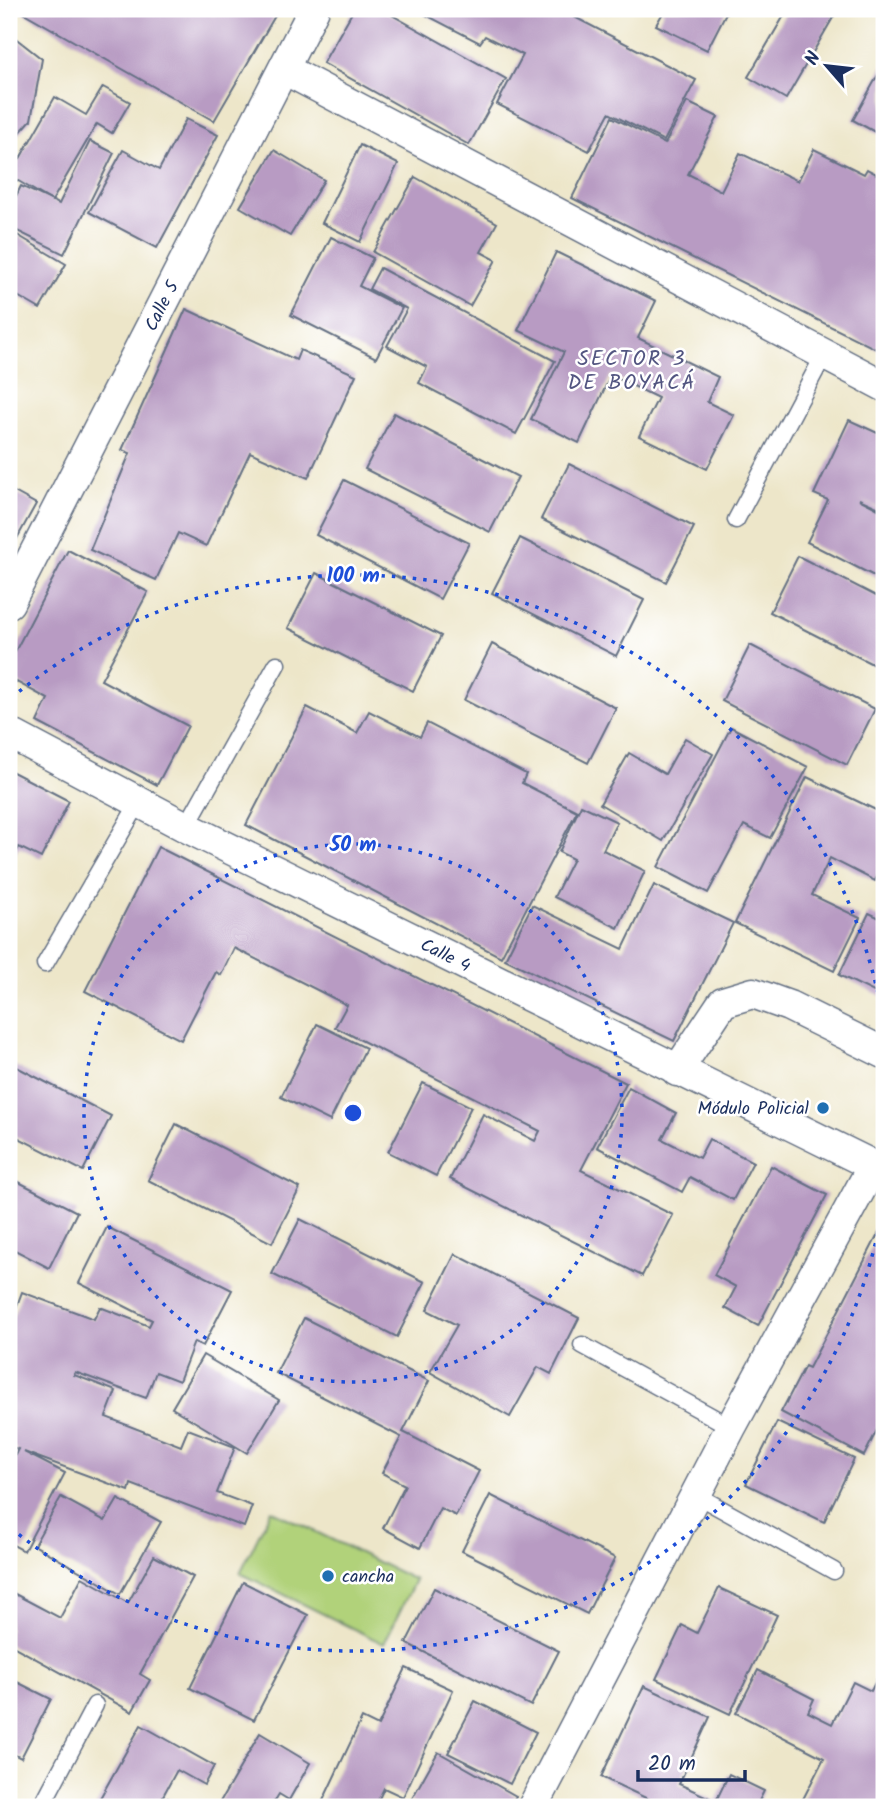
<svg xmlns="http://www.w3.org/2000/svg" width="893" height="1816" font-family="Kalam,sans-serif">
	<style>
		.green { fill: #b1d27a; stroke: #66806c; stroke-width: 2 }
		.building { fill: #b89bc3 }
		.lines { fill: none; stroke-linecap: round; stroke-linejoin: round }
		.lane-casing { stroke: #646f83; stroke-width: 19 }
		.street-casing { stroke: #646f83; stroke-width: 33 }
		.lane { stroke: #fff; stroke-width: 16 }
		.street { stroke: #fff; stroke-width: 30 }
		.ring { fill: none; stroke: #1d4ed8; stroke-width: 3.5; stroke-dasharray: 3.5 7 }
		.poi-dot { fill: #1f6fb2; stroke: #fff; stroke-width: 2.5 }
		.labels { text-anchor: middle; stroke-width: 5; stroke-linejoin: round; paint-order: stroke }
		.street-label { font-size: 18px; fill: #1b2f5e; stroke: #fff }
		.poi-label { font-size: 18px; fill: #1b2f5e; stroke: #fff; text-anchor: end }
		.quarter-label { font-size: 21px; letter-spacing: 2px; fill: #525581; stroke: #fff }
		.centre { fill: #1d4ed8; stroke: #fff; stroke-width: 3.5 }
		.ring-label { font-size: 21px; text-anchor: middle; font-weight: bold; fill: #1d4ed8; stroke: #fff; stroke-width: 5; stroke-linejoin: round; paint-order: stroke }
	</style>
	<rect width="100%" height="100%" fill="#fff"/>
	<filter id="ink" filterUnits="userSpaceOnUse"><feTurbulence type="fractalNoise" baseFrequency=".0143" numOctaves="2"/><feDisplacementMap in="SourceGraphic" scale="14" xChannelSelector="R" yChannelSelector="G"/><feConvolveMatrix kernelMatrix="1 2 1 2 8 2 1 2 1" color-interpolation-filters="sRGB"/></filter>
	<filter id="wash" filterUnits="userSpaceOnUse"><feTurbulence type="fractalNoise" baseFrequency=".00686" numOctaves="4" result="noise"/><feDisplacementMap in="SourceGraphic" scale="28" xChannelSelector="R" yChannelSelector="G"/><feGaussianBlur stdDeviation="1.57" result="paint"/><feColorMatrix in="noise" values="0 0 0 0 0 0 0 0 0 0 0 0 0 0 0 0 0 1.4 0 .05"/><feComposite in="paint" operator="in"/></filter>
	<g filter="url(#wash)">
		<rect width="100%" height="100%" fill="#ede6c9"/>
		<!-- green -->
		<path class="green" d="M271 1510 415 1580 384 1644 240 1573Z"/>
		<g id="blocks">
			<!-- building -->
			<g class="building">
				<path d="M17 9H156L161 11 162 9H203L214 15 218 9H279L214 121Z"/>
				<path d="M354 9H381L506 79 469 145 323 63Z"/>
				<path d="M425 9H559L696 80 664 141 609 113 589 151 497 104 523 55 485 36 480 43 422 13Z"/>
				<path d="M658 9H728L707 50 656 25 664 11Z"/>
				<path d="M788 9H838L786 99 748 77Z"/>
				<path d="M9 33 42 59 31 120 9 145Z"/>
				<path d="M884 64V137L853 120Z"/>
				<path d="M103 87 130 102 112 133 97 124 52 201 10 176 55 97 86 115Z"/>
				<path d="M687 102 718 117 688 174 721 191 740 153 798 181 814 149 864 174 867 169 884 178V353L572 198 612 117 665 144Z"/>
				<path d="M186 119 218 135 157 248 89 212 123 150 159 170Z"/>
				<path d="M90 141 114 153 64 254 9 227V210L21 186 59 204Z"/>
				<path d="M360 145 398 164 360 242 322 223Z"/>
				<path d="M274 150 324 180 290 236 240 207Z"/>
				<path d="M415 177 497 223 481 252 496 260 470 306 373 252Z"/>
				<path d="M9 230 66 264 40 309 9 291Z"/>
				<path d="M331 237 373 258 359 286 402 308 376 358 291 315Z"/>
				<path d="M556 252 656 301 638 338 718 377 707 402 734 415 707 469 639 436 658 398 611 375 579 443 531 419 564 352 518 330Z"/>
				<path d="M380 268 555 361 516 434 419 383 427 367 387 346 407 309 369 289Z"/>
				<path d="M186 309 296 360 300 350 356 375 308 478 250 452 206 546 178 533 156 580 90 550 130 453 122 450Z"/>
				<path d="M394 413 518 477 490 532 365 469Z"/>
				<path d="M849 420 884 436V510L859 499 884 512V581L807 542 828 500 814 494Z"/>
				<path d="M569 464 694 527 666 582 541 519Z"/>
				<path d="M344 480 469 543 440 599 316 535Z"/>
				<path d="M9 489 36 504 9 553Z"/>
				<path d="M520 538 644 600 616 656 492 593Z"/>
				<path d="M68 550 148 592 101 680 188 726 157 785 37 722 48 699 9 678V663Z"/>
				<path d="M798 556 884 600V670L770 612Z"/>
				<path d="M316 573 441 636 413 691 288 628Z"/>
				<path d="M492 644 616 708 588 763 464 700Z"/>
				<path d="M750 645 875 709 847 765 722 701Z"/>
				<path d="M307 707 357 733 369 711 420 737 427 723 526 774 522 783 577 811 501 957 246 825Z"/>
				<path d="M731 727 808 767 770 838 744 825 708 893 658 867Z"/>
				<path d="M685 738 713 754 663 841 600 804 629 753 665 774Z"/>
				<path d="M9 770 69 801 41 858 19 847 9 866Z"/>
				<path d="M807 777 884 814V862L875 881 830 858 812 895 860 918 834 971 735 923Z"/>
				<path d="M581 805 617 822 603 850 645 871 618 928 554 897 573 859 559 852Z"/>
				<path d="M158 847 626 1083 581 1170 673 1215 642 1276 450 1179 483 1114 535 1141 540 1131 335 1027 347 1005 234 948 221 975 216 972 181 1040 85 991Z"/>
				<path d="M654 885 733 923 674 1041 505 959 532 905 623 949Z"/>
				<path d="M869 913 884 920V997L839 975Z"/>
				<path d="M317 1024 366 1048 330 1121 281 1097Z"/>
				<path d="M9 1063 111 1116 83 1171 9 1133Z"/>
				<path d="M423 1083 471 1107 436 1176 388 1152Z"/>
				<path d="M629 1087 676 1113 662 1139 699 1158 709 1139 753 1162 733 1200 690 1177 682 1192 597 1147Z"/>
				<path d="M176 1124 300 1188 272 1243 148 1180Z"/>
				<path d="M771 1166 827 1195 758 1326 725 1308 736 1287 714 1275Z"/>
				<path d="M9 1177 77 1212 49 1268 9 1247Z"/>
				<path d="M300 1219 425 1282 397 1337 272 1274Z"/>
				<path d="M884 1223V1416L864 1456 781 1412 805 1366 809 1368Z"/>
				<path d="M107 1227 232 1290 203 1346 194 1342 179 1381 156 1372 146 1398 75 1372 74 1375 116 1391 106 1417 181 1446 188 1429 235 1447 217 1493 252 1506 244 1527 131 1484 129 1491 24 1452 65 1473 24 1551 9 1543V1456L13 1459 18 1449 9 1446V1327L22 1292 94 1319 100 1307 149 1326 152 1320 79 1283Z"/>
				<path d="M455 1254 579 1318 551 1374 538 1367 510 1417 430 1372 457 1325 427 1310Z"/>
				<path d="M304 1318 429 1381 403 1432 479 1471 456 1516 440 1508 420 1548 383 1528 405 1485 382 1473 401 1437 276 1373Z"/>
				<path d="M203 1355 279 1400 247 1453 172 1408Z"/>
				<path d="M777 1422 854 1459 824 1522 746 1484Z"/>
				<path d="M490 1495 615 1558 587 1614 462 1551Z"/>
				<path d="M61 1497 105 1521 118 1499 161 1522 120 1594 34 1545Z"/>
				<path d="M154 1556 193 1577 140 1674 150 1680 132 1712 9 1644V1602L13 1593 60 1618 82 1577 128 1603Z"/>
				<path d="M243 1582 308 1615 254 1720 190 1688Z"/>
				<path d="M434 1588 559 1651 531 1706 406 1643Z"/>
				<path d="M719 1588 777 1615 730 1714 656 1679 682 1625 697 1633Z"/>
				<path d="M884 1664V1807H799L824 1758 736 1713 758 1670 814 1699 808 1712 832 1724 853 1682 871 1691Z"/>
				<path d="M406 1668 453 1690 403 1797 384 1788 375 1807H320L362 1718 378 1726Z"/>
				<path d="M9 1678 51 1699 21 1758 9 1752Z"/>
				<path d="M644 1686 710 1717 679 1784 716 1801 729 1774 764 1791 756 1807H665L601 1777Z"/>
				<path d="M475 1701 536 1732 510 1784 448 1753Z"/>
				<path d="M141 1725 214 1766 204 1785 177 1770 157 1807H95Z"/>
				<path d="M260 1733 310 1763 289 1800 279 1794 271 1807H217Z"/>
				<path d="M438 1752 516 1796 509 1807H420L410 1802Z"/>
				<path d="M167 1798 184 1807H162Z"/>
			</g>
		</g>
	</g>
	<g filter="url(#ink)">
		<use href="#blocks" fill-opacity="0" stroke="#646f83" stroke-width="2"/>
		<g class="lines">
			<defs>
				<g id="lane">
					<path d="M736 520 824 355"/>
					<path d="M186 827 277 664"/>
					<path d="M45 964 139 802"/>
					<path d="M582 1345 731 1427"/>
					<path d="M696 1495 834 1571"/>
					<path d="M41 1807 95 1705"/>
				</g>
				<g id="street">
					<path d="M284 69 884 386"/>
					<path id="s1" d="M9 603 314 9"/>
					<path id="s2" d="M9 733 186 827 884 1171"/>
					<path d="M677 1071 723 1002 753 993 789 1006 884 1053"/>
					<path d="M533 1807 731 1427 873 1166"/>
				</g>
			</defs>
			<!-- lane casing -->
			<use href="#lane" class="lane-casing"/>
			<!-- street casing -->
			<use href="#street" class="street-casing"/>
			<!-- lane -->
			<use href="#lane" class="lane"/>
			<!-- street -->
			<use href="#street" class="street"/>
		</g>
	</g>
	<!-- distance rings -->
	<g class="ring">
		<circle cx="353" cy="1113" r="269"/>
		<path d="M884 1202A538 538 0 0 1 11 1528M11 698A538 538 0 0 1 884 1024"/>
	</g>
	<!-- markers -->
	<g class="poi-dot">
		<circle cx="823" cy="1108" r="7"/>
		<circle cx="328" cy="1576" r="7"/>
	</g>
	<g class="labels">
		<!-- street labels -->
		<g class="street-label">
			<text dy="6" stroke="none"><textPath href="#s1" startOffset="334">Calle 5</textPath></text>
			<text dy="6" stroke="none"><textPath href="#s2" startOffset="490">Calle 4</textPath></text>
		</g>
		<!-- poi labels -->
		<g class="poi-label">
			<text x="809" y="1114">Módulo Policial</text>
			<text x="342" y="1582" text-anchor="start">cancha</text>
		</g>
		<!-- quarter labels -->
		<g class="quarter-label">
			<text x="632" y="365">SECTOR 3<tspan x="632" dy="24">DE BOYACÁ</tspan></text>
		</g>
	</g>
	<circle cx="353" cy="1113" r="10" class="centre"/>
	<g class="ring-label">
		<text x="353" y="582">100 m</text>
		<text x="353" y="851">50 m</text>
	</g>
	<!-- margin -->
	<rect width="893" height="1816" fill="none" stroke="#fff" stroke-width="35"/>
	<!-- north arrow -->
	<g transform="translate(827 66) rotate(298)" stroke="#ffffff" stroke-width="5" paint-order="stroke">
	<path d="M0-5L12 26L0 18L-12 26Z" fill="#1b2f5e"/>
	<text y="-10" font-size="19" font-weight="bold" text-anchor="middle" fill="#1b2f5e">N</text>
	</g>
	<!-- scale -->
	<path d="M638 1770v10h107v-10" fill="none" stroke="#1b2f5e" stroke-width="3.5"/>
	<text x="648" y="1770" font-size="21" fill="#1b2f5e" stroke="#ffffff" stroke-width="5" paint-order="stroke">20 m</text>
</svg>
